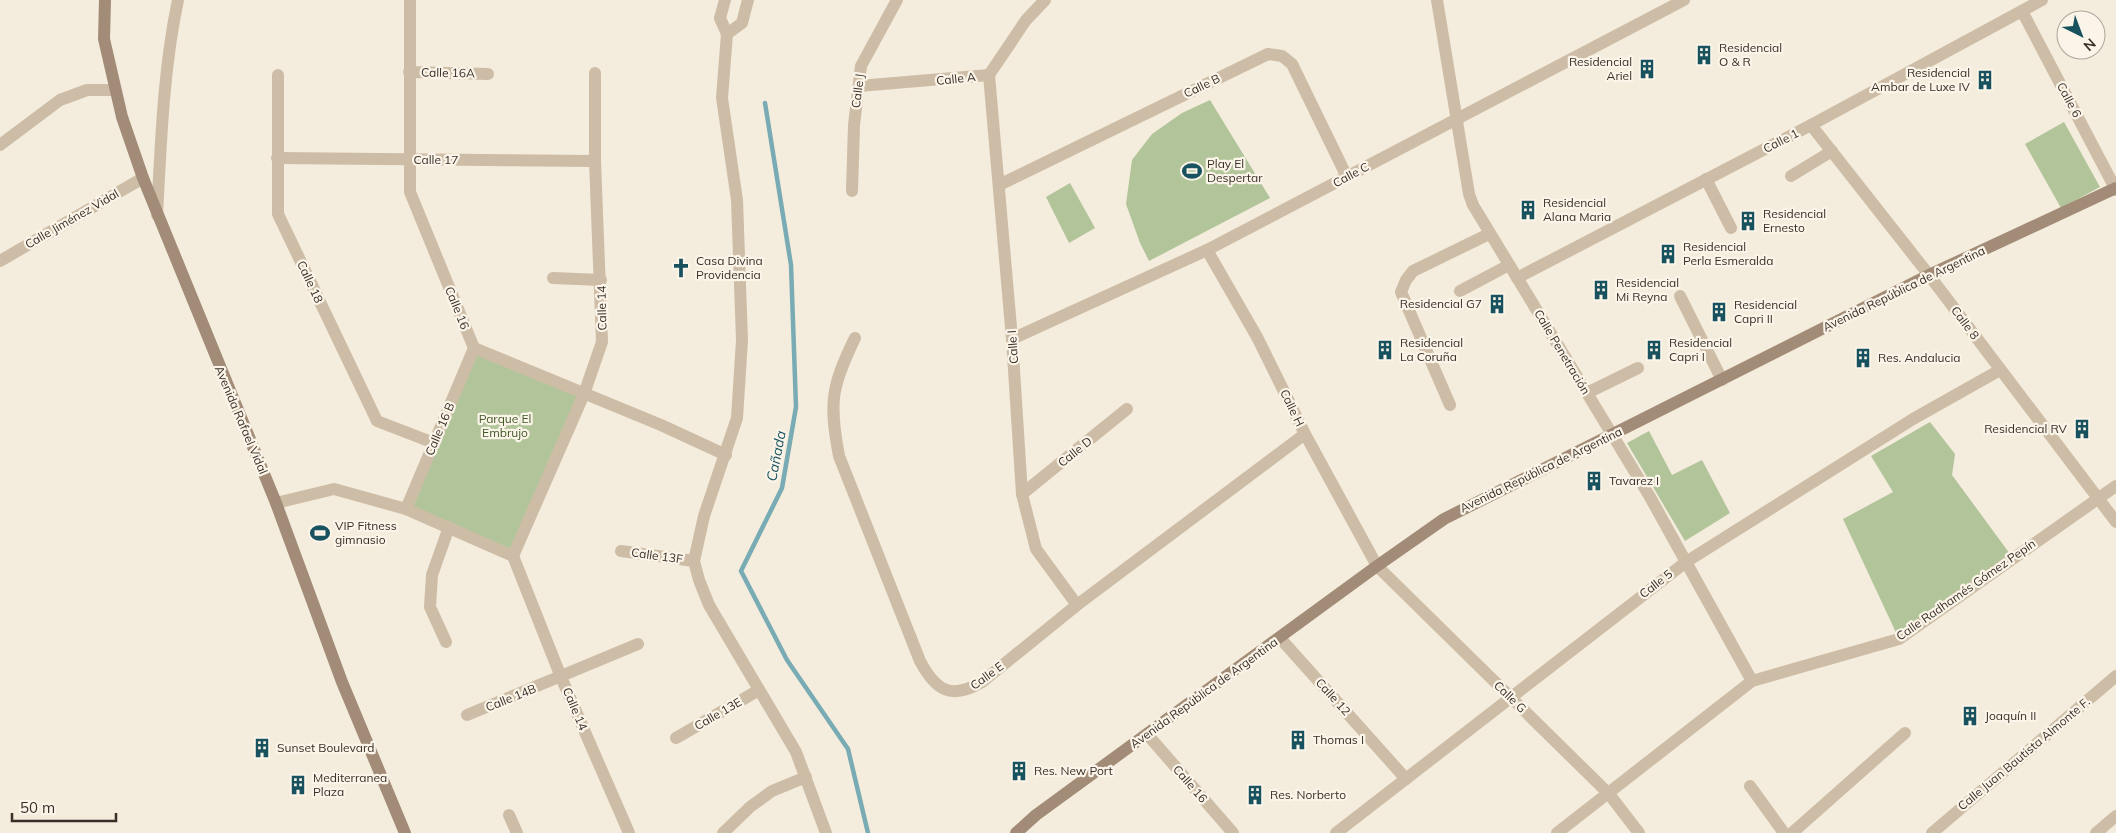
<svg xmlns="http://www.w3.org/2000/svg" width="2116" height="833" font-family="Mulish,sans-serif">
	<style>
		.green { fill: #b2c59a }
		.lines { fill: none; stroke-linecap: round; stroke-linejoin: round }
		.stream { stroke: #78abb4; stroke-width: 4.5 }
		.street { stroke: #cebda6; stroke-width: 12 }
		.secondary { stroke: #a28c77; stroke-width: 12 }
		.labels { text-anchor: middle; stroke-width: 4.5; stroke-linejoin: round; paint-order: stroke }
		.poi-label { font-size: 12px; fill: #392f28; stroke: #fbf5e9; text-anchor: start }
		.street-label { font-size: 12px; fill: #392f28; stroke: #fbf5e9 }
		.park-label { font-size: 12px; fill: #425a29; stroke: #fbf5e9 }
		.water-label { font-size: 14px; font-style: italic; fill: #19525f; stroke: #fbf5e9 }
	</style>
	<rect width="100%" height="100%" fill="#f4ecdc"/>
	<!-- green -->
	<g class="green">
		<path d="M1210 100 1270 198 1149 261 1140 243 1126 204 1132 160 1152 134 1182 113Z"/>
		<path d="M2064 122 2100 187 2061 208 2025 144Z"/>
		<path d="M1070 183 1095 228 1069 243 1046 197Z"/>
		<path d="M474 348 584 394 513 556 406 509Z"/>
		<path d="M1930 422 1955 454 1952 475 2013 558 1899 639 1843 519 1893 492 1871 456Z"/>
		<path d="M1649 431 1672 475 1702 460 1730 513 1685 541 1627 443Z"/>
	</g>
	<g class="lines">
		<!-- stream -->
		<path class="stream" d="M765 103 791 265 796 407 782 488 741 571 787 660 848 749 868 833"/>
		<!-- street -->
		<g class="street">
			<path d="M410 0V192L474 348 661 425 726 455"/>
			<path d="M725 0 720 18 727 34 722 98 737 200 742 340 737 418 704 516 694 561 699 580 709 605 796 752 826 833"/>
			<path d="M1437 0 1469 194 1473 205 1650 497 1752 681"/>
			<path d="M2022 11 2116 190"/>
			<path d="M727 34 742 23 748 0"/>
			<path d="M409 72 488 74"/>
			<path d="M278 75V214L377 421 434 443"/>
			<path d="M989 75 1012 339 1022 494 1036 549 1077 605"/>
			<path d="M859 86 989 75 1026 20 1045 0"/>
			<path d="M1811 125 1929 275 2116 522"/>
			<path d="M0 145 60 100 87 90H115"/>
			<path d="M277 158 595 161"/>
			<path d="M1791 176 1832 151"/>
			<path d="M1706 179 1731 228"/>
			<path d="M999 185 1268 54 1282 56 1292 64 1347 177"/>
			<path d="M852 191 854 125 861 66 897 0"/>
			<path d="M157 215C161 143 163 71 178 0"/>
			<path d="M1207 250 1257 337 1305 434 1377 566 1609 794 1639 833"/>
			<path d="M0 261 143 178"/>
			<path d="M553 278 601 280"/>
			<path d="M1517 278 1811 125 2042 0"/>
			<path d="M1460 291 1509 265"/>
			<path d="M1680 296 1722 380"/>
			<path d="M855 338C831 387 829 403 839 456L920 661C936 691 951 700 982 682L1077 605 1305 434"/>
			<path d="M1012 339 1207 250 1684 0"/>
			<path d="M1587 393 1638 368"/>
			<path d="M1450 405 1401 292 1406 280 1413 271 1489 234"/>
			<path d="M1022 494 1127 409"/>
			<path d="M276 503 334 489 406 509 513 556 561 677 629 833"/>
			<path d="M406 509 474 348"/>
			<path d="M621 551 694 561"/>
			<path d="M513 556 584 394 602 342 595 161V73"/>
			<path d="M1280 638 1406 779"/>
			<path d="M446 642 430 607 432 575 449 527"/>
			<path d="M467 715 638 644"/>
			<path d="M1147 734 1233 833"/>
			<path d="M676 738 759 690"/>
			<path d="M1750 786 1784 833"/>
			<path d="M509 815 517 833"/>
			<path d="M723 833 750 807 772 791 806 777"/>
			<path d="M1336 833 1686 562 1913 419 2000 370"/>
			<path d="M1557 833 1752 681 1899 639 2116 486"/>
			<path d="M1792 833 1905 733"/>
			<path d="M1932 833 2116 676"/>
			<path d="M2096 833 2116 816"/>
		</g>
		<!-- secondary -->
		<g class="secondary">
			<path d="M105 0 104 39 122 117 143 178 276 503 342 682 405 833"/>
			<path d="M1016 833 1036 815 1377 566 1444 519 1929 275 2116 188"/>
		</g>
	</g>
	<!-- icons -->
	<defs>
		<symbol id="building-bare" viewBox="-9 -9 18 18"><path d="M-4-6H4V6H1V3H-1V6H-4ZM-2.5-4.3h1.7v1.8h-1.7ZM.8-4.3h1.7v1.8H.8ZM-2.5-1h1.7V.8h-1.7ZM.8-1h1.7V.8H.8Z" fill="#19525f" stroke="#fbf5e9" stroke-width="2.5" paint-order="stroke"/></symbol>
		<symbol id="stadium-bare" viewBox="-9 -9 18 18"><path d="M0-5a6.5 5 0 1 0 0 10a6.5 5 0 1 0 0-10ZM-3.5-1.8h7v3.6h-7Z" fill="#19525f" stroke="#fbf5e9" stroke-width="2.5" paint-order="stroke"/></symbol>
		<symbol id="church-bare" viewBox="-9 -9 18 18"><path d="M-1.2-6h2.4v3.5h3.3v2.4h-3.3V6h-2.4V-.1h-3.3v-2.4h3.3Z" fill="#19525f" stroke="#fbf5e9" stroke-width="2.5" paint-order="stroke"/></symbol>
	</defs>
	<g fill-rule="evenodd">
		<use href="#building-bare" x="1690" y="41" width="28" height="28"/>
		<use href="#building-bare" x="1633" y="55" width="28" height="28"/>
		<use href="#building-bare" x="1971" y="66" width="28" height="28"/>
		<use href="#stadium-bare" x="1178" y="157" width="28" height="28"/>
		<use href="#building-bare" x="1514" y="196" width="28" height="28"/>
		<use href="#building-bare" x="1734" y="207" width="28" height="28"/>
		<use href="#building-bare" x="1654" y="240" width="28" height="28"/>
		<use href="#church-bare" x="667" y="254" width="28" height="28"/>
		<use href="#building-bare" x="1587" y="276" width="28" height="28"/>
		<use href="#building-bare" x="1483" y="290" width="28" height="28"/>
		<use href="#building-bare" x="1705" y="298" width="28" height="28"/>
		<use href="#building-bare" x="1371" y="336" width="28" height="28"/>
		<use href="#building-bare" x="1640" y="336" width="28" height="28"/>
		<use href="#building-bare" x="1849" y="344" width="28" height="28"/>
		<use href="#building-bare" x="2068" y="415" width="28" height="28"/>
		<use href="#building-bare" x="1580" y="467" width="28" height="28"/>
		<use href="#stadium-bare" x="306" y="519" width="28" height="28"/>
		<use href="#building-bare" x="1956" y="702" width="28" height="28"/>
		<use href="#building-bare" x="1284" y="726" width="28" height="28"/>
		<use href="#building-bare" x="248" y="734" width="28" height="28"/>
		<use href="#building-bare" x="1005" y="757" width="28" height="28"/>
		<use href="#building-bare" x="284" y="771" width="28" height="28"/>
		<use href="#building-bare" x="1241" y="781" width="28" height="28"/>
	</g>
	<g class="labels">
		<!-- poi labels -->
		<g class="poi-label">
			<text x="1719" y="52">Residencial<tspan x="1719" dy="14">O &amp; R</tspan></text>
			<text x="1632" y="66" text-anchor="end">Residencial<tspan x="1632" dy="14">Ariel</tspan></text>
			<text x="1970" y="77" text-anchor="end">Residencial<tspan x="1970" dy="14">Ambar de Luxe IV</tspan></text>
			<text x="1207" y="168">Play El<tspan x="1207" dy="14">Despertar</tspan></text>
			<text x="1543" y="207">Residencial<tspan x="1543" dy="14">Alana Maria</tspan></text>
			<text x="1763" y="218">Residencial<tspan x="1763" dy="14">Ernesto</tspan></text>
			<text x="1683" y="251">Residencial<tspan x="1683" dy="14">Perla Esmeralda</tspan></text>
			<text x="696" y="265">Casa Divina<tspan x="696" dy="14">Providencia</tspan></text>
			<text x="1616" y="287">Residencial<tspan x="1616" dy="14">Mi Reyna</tspan></text>
			<text x="1482" y="308" text-anchor="end">Residencial G7</text>
			<text x="1734" y="309">Residencial<tspan x="1734" dy="14">Capri II</tspan></text>
			<text x="1400" y="347">Residencial<tspan x="1400" dy="14">La Coruña</tspan></text>
			<text x="1669" y="347">Residencial<tspan x="1669" dy="14">Capri I</tspan></text>
			<text x="1878" y="362">Res. Andalucia</text>
			<text x="2067" y="433" text-anchor="end">Residencial RV</text>
			<text x="1609" y="485">Tavarez I</text>
			<text x="335" y="530">VIP Fitness<tspan x="335" dy="14">gimnasio</tspan></text>
			<text x="1985" y="720">Joaquín II</text>
			<text x="1313" y="744">Thomas I</text>
			<text x="277" y="752">Sunset Boulevard</text>
			<text x="1034" y="775">Res. New Port</text>
			<text x="313" y="782">Mediterranea<tspan x="313" dy="14">Plaza</tspan></text>
			<text x="1270" y="799">Res. Norberto</text>
		</g>
		<!-- street labels -->
		<g class="street-label">
			<text transform="translate(448 73) rotate(1)" y="4">Calle 16A</text>
			<text transform="translate(956 79) rotate(-6)" y="4">Calle A</text>
			<text transform="translate(1202 86) rotate(-26)" y="4">Calle B</text>
			<text transform="translate(858 91) rotate(-83)" y="4">Calle J</text>
			<text transform="translate(2069 100) rotate(62)" y="4">Calle 6</text>
			<text transform="translate(1781 141) rotate(-27)" y="4">Calle 1</text>
			<text x="436" y="164">Calle 17</text>
			<text transform="translate(1351 175) rotate(-28)" y="4">Calle C</text>
			<text transform="translate(72 219) rotate(-30)" y="4">Calle Jiménez Vidal</text>
			<text transform="translate(310 282) rotate(65)" y="4">Calle 18</text>
			<text transform="translate(1904 289) rotate(-26)" y="4">Avenida República de Argentina</text>
			<text transform="translate(457 308) rotate(68)" y="4">Calle 16</text>
			<text transform="translate(602 308) rotate(-91)" y="4">Calle 14</text>
			<text transform="translate(1965 323) rotate(53)" y="4">Calle 8</text>
			<text transform="translate(1013 347) rotate(-94)" y="4">Calle I</text>
			<text transform="translate(1562 352) rotate(59)" y="4">Calle Penetración</text>
			<text transform="translate(1292 408) rotate(64)" y="4">Calle H</text>
			<text transform="translate(241 420) rotate(67)" y="4">Avenida Rafael Vidal</text>
			<text transform="translate(440 429) rotate(-67)" y="4">Calle 16 B</text>
			<text transform="translate(1075 452) rotate(-39)" y="4">Calle D</text>
			<text transform="translate(1541 470) rotate(-26)" y="4">Avenida República de Argentina</text>
			<text transform="translate(657 556) rotate(8)" y="4">Calle 13F</text>
			<text transform="translate(1656 584) rotate(-38)" y="4">Calle 5</text>
			<text transform="translate(1966 590) rotate(-35)" y="4">Calle Radhamés Gómez Pepín</text>
			<text transform="translate(987 676) rotate(-36)" y="4">Calle E</text>
			<text transform="translate(1204 693) rotate(-36)" y="4">Avenida República de Argentina</text>
			<text transform="translate(1333 697) rotate(48)" y="4">Calle 12</text>
			<text transform="translate(1510 697) rotate(44)" y="4">Calle G</text>
			<text transform="translate(511 698) rotate(-22)" y="4">Calle 14B</text>
			<text transform="translate(575 709) rotate(67)" y="4">Calle 14</text>
			<text transform="translate(718 714) rotate(-30)" y="4">Calle 13E</text>
			<text transform="translate(2024 754) rotate(-40)" y="4">Calle Juan Bautista Almonte F.</text>
			<text transform="translate(1190 784) rotate(49)" y="4">Calle 16</text>
		</g>
		<!-- park labels -->
		<g class="park-label">
			<text x="505" y="423">Parque El<tspan x="505" dy="14">Embrujo</tspan></text>
		</g>
		<!-- water labels -->
		<g class="water-label">
			<text transform="translate(776 456) rotate(-79)" y="5">Cañada</text>
		</g>
	</g>
	<!-- north arrow -->
	<g transform="translate(2081 35) rotate(138)"><circle r="24" fill="#fbf5e9" stroke="#ada69c"/>
	<path d="M0-4L9 19L0 12L-9 19Z" fill="#19525f"/>
	<text y="-8" font-size="14" font-weight="bold" text-anchor="middle" fill="#392f28">N</text>
	</g>
	<!-- scale -->
	<path d="M12 813v8h104v-8" fill="none" stroke="#392f28" stroke-width="2.5"/>
	<text x="20" y="813" font-size="15" fill="#392f28" stroke="#fbf5e9" stroke-width="4" paint-order="stroke">50 m</text>
</svg>
